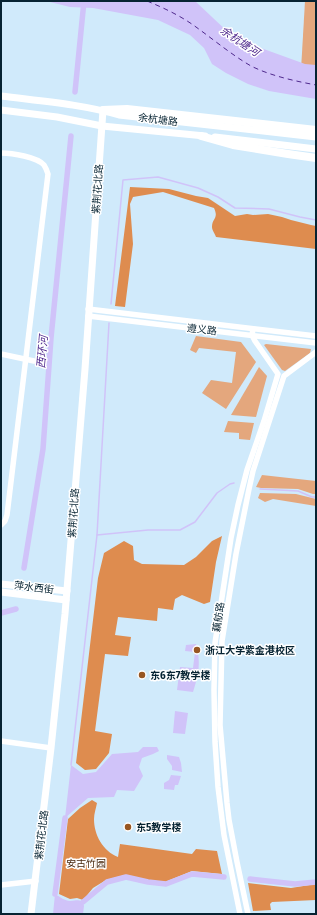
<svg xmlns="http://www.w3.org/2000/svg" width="317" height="915" font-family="'Fira Sans','Noto Sans SC',sans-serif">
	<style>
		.green { fill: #e4a77d }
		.forest { fill: #de8c4f }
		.water { fill: #d0c3f9 }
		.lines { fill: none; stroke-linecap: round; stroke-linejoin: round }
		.stream { stroke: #d0c3f9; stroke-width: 1.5 }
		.canal { stroke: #d0c3f9; stroke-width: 5.5 }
		.ferry { stroke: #4f298d; stroke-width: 1; stroke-dasharray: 5 4; stroke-linecap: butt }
		.minor { stroke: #fff; stroke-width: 5.5 }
		.major { stroke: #fff; stroke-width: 7 }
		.highway { stroke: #fff; stroke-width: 8 }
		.poi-dot { fill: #975622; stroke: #fff; stroke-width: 1.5 }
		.labels { text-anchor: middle; stroke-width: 3; stroke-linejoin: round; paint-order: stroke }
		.street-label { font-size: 10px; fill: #062332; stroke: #fff }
		.poi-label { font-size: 10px; font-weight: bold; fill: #062332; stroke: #fff; text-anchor: start }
		.park-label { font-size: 10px; fill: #49280e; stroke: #fff }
		.water-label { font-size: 11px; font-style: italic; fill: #4f298d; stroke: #fff }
	</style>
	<rect width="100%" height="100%" fill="#d0eafb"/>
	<!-- green -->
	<g class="green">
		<path d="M305 1H316V72L301 70Z"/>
		<path d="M196 336 241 342 256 362 226 409 202 393 211 380 232 383 236 352 199 348 196 353 190 350Z"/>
		<path d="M266 344 311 349 310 353 285 371 282 370 264 345Z"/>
		<path d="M259 367 267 376 256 417 231 415Z"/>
		<path d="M228 421 254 423 250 440 239 439V433L224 432Z"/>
		<path d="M262 475 316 481V494H313L298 489 261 488 256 487Z"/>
		<path d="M260 493 296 494 316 499V506L273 499 265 502 258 498Z"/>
	</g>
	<!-- forest -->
	<g class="forest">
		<path d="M130 187 169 189 196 196 208 198 235 216 247 214 253 215 268 214 282 217 291 220 311 225 316 226V249L216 237C215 234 212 230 212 227 212 218 219 219 214 208L163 192 133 197 130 204 133 244 125 307 115 306Z"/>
		<path d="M222 536 216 562 210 602 204 604 182 595 175 599 173 610 158 608 157 621 118 617 115 635 131 637 128 656 105 654 95 731 112 734 109 753 96 769 85 770 76 763 98 578 104 553 124 541 133 546 134 560 142 564 184 565 196 557 212 541Z"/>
		<path d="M92 800 97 803C96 808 94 814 94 819 94 835 103 851 118 857L120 844 192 854 196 849 217 851 222 874 192 871 165 882 148 880 125 875 106 880 93 888 83 900 77 898 70 899 59 894 68 819 80 808Z"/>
		<path d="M248 883 291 888 316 884V900L272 902 270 904 271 910 253 911Z"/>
	</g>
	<!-- water -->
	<g class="water">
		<path d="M46 1H195L229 33 244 42 305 64 316 65V99L269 91 248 84 226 73 212 64 204 48 190 35 158 20 93 8 70 7Z"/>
		<path d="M196 644C201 662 199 674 193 692L177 690 180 667 193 668 195 652 185 651 186 645Z"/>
		<path d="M175 711 188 713 185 734 173 733Z"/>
		<path d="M143 747H157L159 751 153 754 142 758 139 767 143 776 134 791 117 790 114 797 88 798 65 818 71 765 83 774 96 772 112 754 138 752Z"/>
		<path d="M167 755 179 757 181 763 182 772 172 770V766L167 759Z"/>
		<path d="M171 775 181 776 178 785H175L174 790 164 789V783L169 780Z"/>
		<path d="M55 894C60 897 65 901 70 901 77 901 76 899 83 902L84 906 83 914H53Z"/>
	</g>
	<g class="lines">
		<!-- stream -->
		<g class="stream">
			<path d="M111 304 123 180 158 177 198 188 218 197 235 208 269 209 300 217 316 220"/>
			<path d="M260 489 298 491 312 497H316"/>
			<path d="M97 535 148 530H180L195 522 217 493 230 484 234 483"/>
			<path d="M71 765 97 535 109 323"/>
		</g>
		<!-- canal -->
		<g class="canal">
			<path d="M75 92 84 1"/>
			<path d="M24 568 43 449 51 338 71 136"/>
			<path d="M1 613 16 609"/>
			<path d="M250 879 295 884 316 882"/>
			<path d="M55 894 65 818"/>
			<path d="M83 902 107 882 126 877 148 882 166 884 192 874 224 877"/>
		</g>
		<!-- ferry -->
		<path class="ferry" d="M147 1C164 8 181 16 196 27 214 40 232 55 251 66 271 76 295 81 316 85"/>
		<!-- minor -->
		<g class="minor">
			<path d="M1 153C12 153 37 157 44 165 46 168 47 171 48 174L7 515 5 521 1 525"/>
			<path d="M88 309 316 336"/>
			<path d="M88 316 316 343"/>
			<path d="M1 354 34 361"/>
			<path d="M1 741 51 748"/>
			<path d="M1 885 36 881"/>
			<path d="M240 914 224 835 218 787 215 742 214 690 215 643 231 538 238 505 247 470 264 421 278 374 255 341 252 335 253 329"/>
			<path d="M248 914 237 862 229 820 227 803 220 725 222 641 236 554 249 489 253 471 284 376 316 352"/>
		</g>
		<!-- major -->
		<g class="major">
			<path d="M1 96C40 101 81 104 119 115L316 137"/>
			<path d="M1 110 57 117 102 126 205 136"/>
			<path d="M215 137 316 149"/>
			<path d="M1 584 67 591"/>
			<path d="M1 592 66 600"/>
			<path d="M31 914 51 748 65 614 85 369 103 110"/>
		</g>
		<!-- highway -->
		<g class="highway">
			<path d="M103 110 127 109 316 130"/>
			<path d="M201 136 233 145 288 154 316 158"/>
		</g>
	</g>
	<!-- markers -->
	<g class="poi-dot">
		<circle cx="197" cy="650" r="4"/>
		<circle cx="142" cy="675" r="4"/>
		<circle cx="128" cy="827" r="4"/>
	</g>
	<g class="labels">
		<!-- street labels -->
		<g class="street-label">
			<text transform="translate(158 119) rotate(7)" y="4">余杭塘路</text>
			<text transform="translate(97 189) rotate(-86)" y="4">紫荆花北路</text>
			<text transform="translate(202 329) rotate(7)" y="4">遵义路</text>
			<text transform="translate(73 513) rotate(-86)" y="4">紫荆花北路</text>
			<text transform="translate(34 587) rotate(7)" y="4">萍水西街</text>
			<text transform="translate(218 617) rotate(-82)" y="4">藕舫路</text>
			<text transform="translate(41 835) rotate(-83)" y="4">紫荆花北路</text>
		</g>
		<!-- poi labels -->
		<g class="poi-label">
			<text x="205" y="654">浙江大学紫金港校区</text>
			<text x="150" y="679">东6东7教学楼</text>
			<text x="136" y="831">东5教学楼</text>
		</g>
		<!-- park labels -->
		<g class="park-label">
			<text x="86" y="867">安古竹园</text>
		</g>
		<!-- water labels -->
		<g class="water-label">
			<text transform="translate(240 41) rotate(34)" y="4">余杭塘河</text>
			<text transform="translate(42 352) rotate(-85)" y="4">西环河</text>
		</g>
	</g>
	<!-- border -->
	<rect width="317" height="915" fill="none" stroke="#062332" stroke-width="4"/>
</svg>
